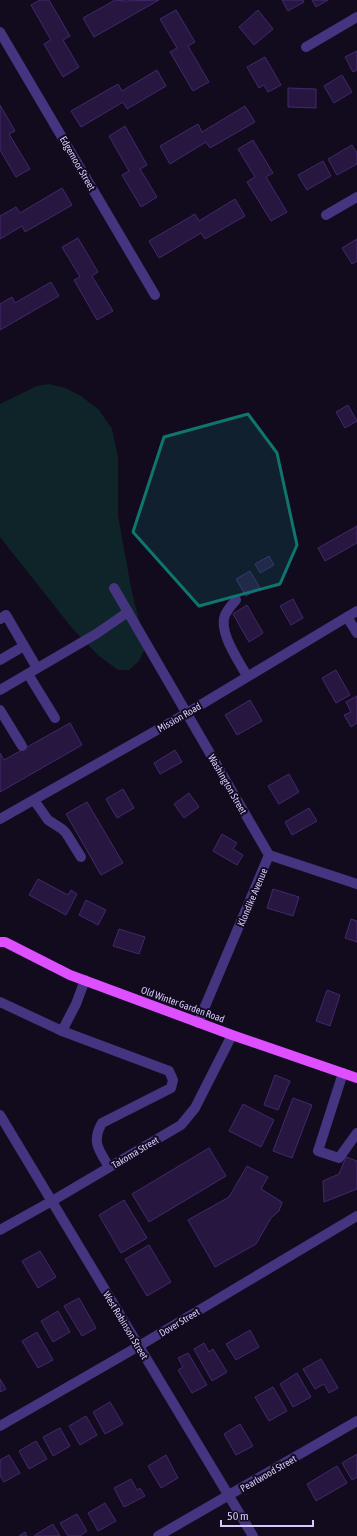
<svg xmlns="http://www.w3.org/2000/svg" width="357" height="1536" font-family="'Asap Condensed',sans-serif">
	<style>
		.green { fill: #0e2428 }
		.building { fill: #271740; stroke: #42286d }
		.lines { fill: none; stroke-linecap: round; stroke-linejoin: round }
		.minor { stroke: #45347f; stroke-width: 10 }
		.major { stroke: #de4fff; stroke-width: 10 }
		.marked { fill: #0f766e; fill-opacity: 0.2; stroke: #0f766e; stroke-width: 3; stroke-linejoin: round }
		.labels { text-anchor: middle; stroke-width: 4; stroke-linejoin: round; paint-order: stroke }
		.street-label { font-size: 10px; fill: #d9c8ff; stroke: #120b1e }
	</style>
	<rect width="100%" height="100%" fill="#120b1e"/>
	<!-- green -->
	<path class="green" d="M49 384 65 388 81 396 99 410 112 429 118 457V516L132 593 141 627 145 649 139 661 129 670H118L99 656 72 628 0 537V404L37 386Z"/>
	<!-- building -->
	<g class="building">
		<path d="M40 0H49L70 36 63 40 79 67 63 77 44 44 51 40 31 5Z"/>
		<path d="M115 0 125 1 159 0 94 37 83 18Z"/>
		<path d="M282 0H303L304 2 288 11Z"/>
		<path d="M312 0H328L316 7Z"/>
		<path d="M176 10 195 42 188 46 209 82 193 91 170 52 177 48 160 19Z"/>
		<path d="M258 10 273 29 254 45 239 27Z"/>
		<path d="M357 51V70L353 72 345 57Z"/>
		<path d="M265 57 281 85 268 92 264 85 259 88 247 67Z"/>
		<path d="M157 70 166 86 127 109 123 102 81 127 71 111 118 84 122 91Z"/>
		<path d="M342 75 352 92 334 103 324 86Z"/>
		<path d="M288 88 316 89V108L288 107Z"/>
		<path d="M0 105 15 131 9 134 30 169 16 177 0 150Z"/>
		<path d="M245 106 255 122 210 148 206 142 170 164 160 146 198 124 202 132Z"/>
		<path d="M125 126 147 165 140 169 157 197 141 207 122 175 129 171 109 136Z"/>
		<path d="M253 140 273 173 266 177 287 212 271 221 247 182 255 177 238 149Z"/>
		<path d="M352 145 357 153V164L337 175 328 159Z"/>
		<path d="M323 161 331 176 307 190 298 175Z"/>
		<path d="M62 188 72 205 25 232 22 226 0 239V216L16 207 20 213Z"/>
		<path d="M235 199 245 216 205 239 201 233 159 258 149 241 195 214 199 221Z"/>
		<path d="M78 238 98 272 92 276 113 311 97 320 74 280 80 277 62 247Z"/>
		<path d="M357 239V261L352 264 342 248Z"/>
		<path d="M51 282 59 296 0 330V304L12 297 15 303Z"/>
		<path d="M348 405 357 421 345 428 336 412Z"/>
		<path d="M357 526V543L325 561 318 548Z"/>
		<path d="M269 556 274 565 260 573 255 564Z"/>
		<path d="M250 571 260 588 246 596 236 579Z"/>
		<path d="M293 599 303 618 291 625 280 606Z"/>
		<path d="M247 605 263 633 249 642 233 614Z"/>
		<path d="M336 670 350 695 336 703 322 678Z"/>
		<path d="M357 696V723L351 727 344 715 351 712 346 702Z"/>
		<path d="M250 700 262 721 237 735 225 715Z"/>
		<path d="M70 723 82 745 0 792V753L4 760Z"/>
		<path d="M175 750 182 762 160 774 154 763Z"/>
		<path d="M289 774 299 792 279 804 268 786Z"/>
		<path d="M123 789 134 808 117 818 106 799Z"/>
		<path d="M189 793 199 807 184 818 174 804Z"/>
		<path d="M87 802 123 863 101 875 66 814Z"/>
		<path d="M309 808 317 821 292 835 285 822Z"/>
		<path d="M222 834 237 843 233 849 243 855 237 865 213 851Z"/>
		<path d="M38 879 68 895 71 890 77 894 66 915 29 895Z"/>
		<path d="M273 889 299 897 293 916 267 908Z"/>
		<path d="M86 900 106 910 98 925 79 915Z"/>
		<path d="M351 919 357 921V942L345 938Z"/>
		<path d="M119 929 145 937 139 954 113 946Z"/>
		<path d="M327 990 340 995 330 1026 316 1021Z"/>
		<path d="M275 1075 290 1081 278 1110 264 1105Z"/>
		<path d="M293 1098 312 1105 292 1158 273 1151Z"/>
		<path d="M243 1104 274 1120 261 1147 229 1131Z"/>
		<path d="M209 1148 226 1176 149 1222 132 1194Z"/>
		<path d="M346 1157 357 1161V1189L324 1202 323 1181 339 1174Z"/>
		<path d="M247 1166 268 1177 261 1189 282 1202 279 1211 271 1218 256 1244 215 1267 188 1220 229 1197Z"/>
		<path d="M124 1200 147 1238 121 1253 99 1215Z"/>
		<path d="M149 1245 171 1282 147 1296 125 1259Z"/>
		<path d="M40 1251 56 1277 38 1288 22 1261Z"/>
		<path d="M79 1298 96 1328 82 1336 64 1306Z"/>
		<path d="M58 1311 70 1332 53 1342 41 1321Z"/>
		<path d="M250 1330 259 1347 236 1360 226 1344Z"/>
		<path d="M37 1332 53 1360 38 1368 22 1341Z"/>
		<path d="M204 1343 209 1352 213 1349 227 1372 212 1381 194 1349Z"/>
		<path d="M188 1353 207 1385 192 1393 178 1370 183 1367 178 1358Z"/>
		<path d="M321 1359 338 1388 329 1393 324 1384 315 1389 303 1369Z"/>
		<path d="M297 1373 311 1397 293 1407 280 1384Z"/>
		<path d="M0 1379 6 1389 0 1392Z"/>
		<path d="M273 1387 287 1411 269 1421 255 1397Z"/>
		<path d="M110 1402 123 1424 105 1434 93 1412Z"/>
		<path d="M86 1416 97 1435 80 1445 69 1426Z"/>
		<path d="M240 1424 253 1446 236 1455 224 1434Z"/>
		<path d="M60 1428 70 1446 53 1456 43 1437Z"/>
		<path d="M36 1441 47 1459 29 1469 19 1451Z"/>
		<path d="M357 1454V1477L352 1480 342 1463Z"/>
		<path d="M9 1455 20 1473 4 1482 0 1476V1460Z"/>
		<path d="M166 1455 178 1478 161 1488 148 1466Z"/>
		<path d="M337 1466 347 1483 316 1501 307 1484Z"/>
		<path d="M131 1479 137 1490 140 1488 145 1496 124 1507 114 1488Z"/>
		<path d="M105 1503 116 1521 98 1531 88 1513Z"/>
		<path d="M77 1514 87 1531 80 1536H68L60 1523Z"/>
		<path d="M53 1524 60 1536H35V1535Z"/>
		<path d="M25 1532 27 1536H19Z"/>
	</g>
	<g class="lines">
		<!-- minor -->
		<g class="minor">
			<path d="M0 32 155 295"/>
			<path d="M306 47 357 17"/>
			<path d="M326 215 357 197"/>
			<path d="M114 588 269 855"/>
			<path d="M236 600C232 604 228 609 225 615 218 632 239 661 247 676"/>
			<path d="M347 617 357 633"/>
			<path d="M0 619 6 615 37 668"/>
			<path d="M0 660 24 646"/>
			<path d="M28 674 55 718"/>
			<path d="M0 690 96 634 128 612"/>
			<path d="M0 710 22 746"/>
			<path d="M34 800 48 820 62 829 66 833 81 857"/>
			<path d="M0 819 187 713 357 611"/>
			<path d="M269 855 357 884"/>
			<path d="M85 980 76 1004 62 1031 169 1071 173 1080 171 1088 102 1123C91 1142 99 1150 109 1167"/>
			<path d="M0 1002 62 1031"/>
			<path d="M198 1023 269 855"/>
			<path d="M343 1073 318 1151 339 1158 357 1133"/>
			<path d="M0 1115 253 1536"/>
			<path d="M0 1230 52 1201 181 1125 195 1108 232 1035"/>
			<path d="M0 1426 139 1346 357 1216"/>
			<path d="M158 1536 357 1421"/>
		</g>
		<!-- major -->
		<path class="major" d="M0 942H5L70 975 232 1035 357 1078"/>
	</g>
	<!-- marked area -->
	<path class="marked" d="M248 414 277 453 297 545 280 584 199 606 133 532 164 437Z"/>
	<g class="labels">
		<!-- street labels -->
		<g class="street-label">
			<text transform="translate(78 163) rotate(60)" y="4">Edgemoor Street</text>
			<text transform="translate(179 717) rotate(-30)" y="4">Mission Road</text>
			<text transform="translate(228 784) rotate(60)" y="4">Washington Street</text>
			<text transform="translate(252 897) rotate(-67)" y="4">Klondike Avenue</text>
			<text transform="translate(183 1004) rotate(20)" y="4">Old Winter Garden Road</text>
			<text transform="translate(135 1152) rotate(-31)" y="4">Takoma Street</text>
			<text transform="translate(179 1322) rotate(-31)" y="4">Dover Street</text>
			<text transform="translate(126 1325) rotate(59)" y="4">West Robinson Street</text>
			<text transform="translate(268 1473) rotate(-30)" y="4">Pearlwood Street</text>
		</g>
	</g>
	<!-- scale -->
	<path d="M221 1520v6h92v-6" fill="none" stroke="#d9c8ff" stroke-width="2"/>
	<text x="227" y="1520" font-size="12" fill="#d9c8ff" stroke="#120b1e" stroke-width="3" paint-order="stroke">50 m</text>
</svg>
